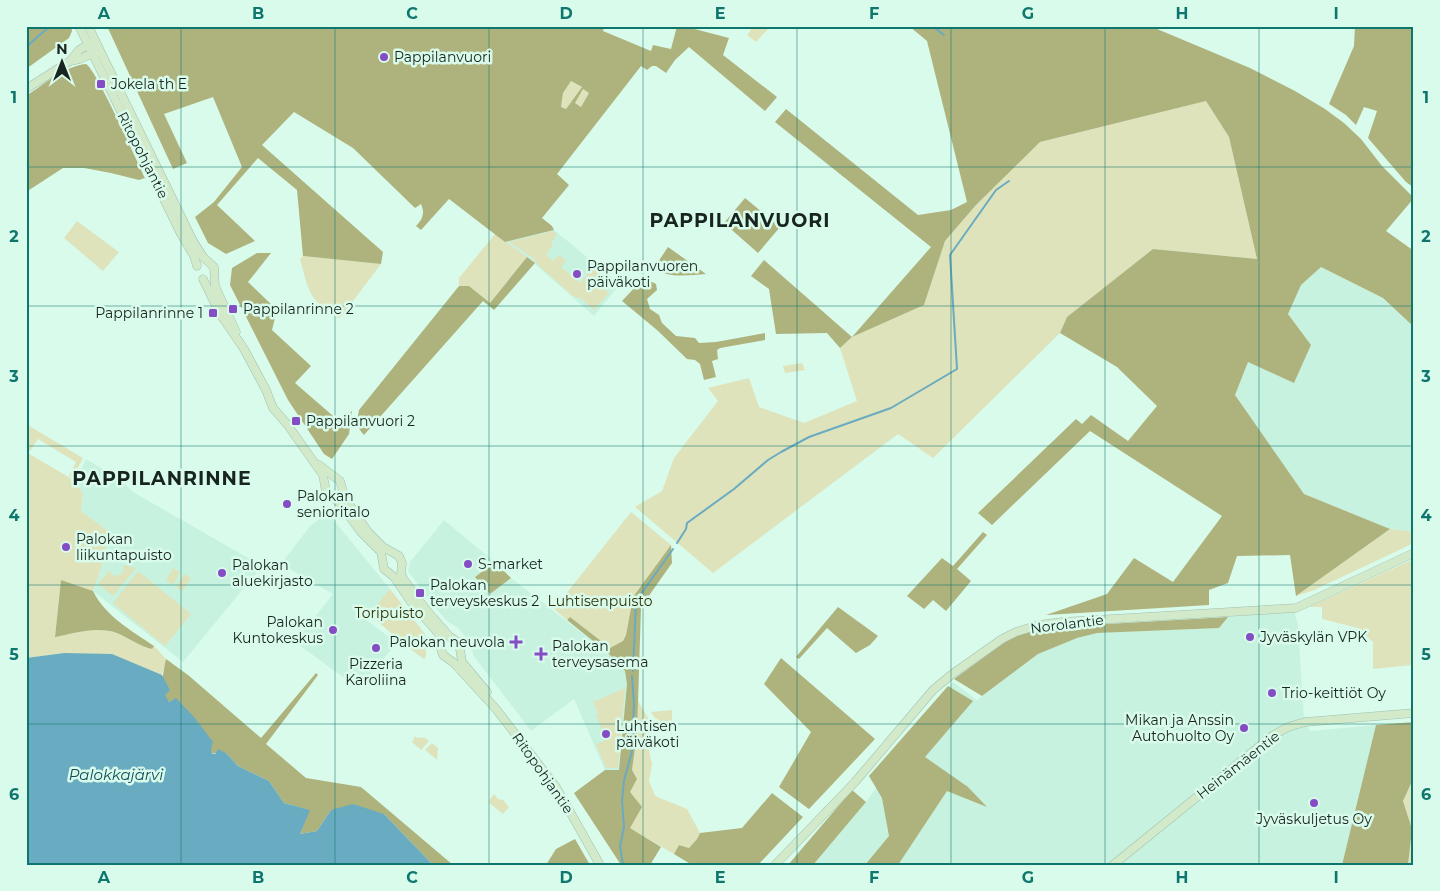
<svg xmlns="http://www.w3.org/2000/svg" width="1440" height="891" font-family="Montserrat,sans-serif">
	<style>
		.built { fill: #c7f2df }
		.green { fill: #dfe3bb }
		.forest { fill: #aeb27c; fill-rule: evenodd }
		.water { fill: #69abc0 }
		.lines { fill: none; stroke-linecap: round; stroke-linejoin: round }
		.stream { stroke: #69abc0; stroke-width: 2 }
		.secondary-casing { stroke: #9fc0b1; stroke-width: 9 }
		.secondary { stroke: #d2eaca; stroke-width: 8 }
		.grid { fill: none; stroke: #0f766e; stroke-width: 1; stroke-opacity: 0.55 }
		.poi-dot { fill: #844dc4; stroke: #d9fbeb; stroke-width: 2 }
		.labels { text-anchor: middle; stroke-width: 5; stroke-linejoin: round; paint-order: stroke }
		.poi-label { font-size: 14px; fill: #18241f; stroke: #d9fbeb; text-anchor: start }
		.street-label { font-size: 14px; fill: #18241f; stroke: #d9fbeb }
		.park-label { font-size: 14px; fill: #313206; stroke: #d9fbeb }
		.water-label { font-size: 15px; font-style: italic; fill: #114b5a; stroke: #d9fbeb }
		.district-label { font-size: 19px; font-weight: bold; letter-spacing: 1px; fill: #18241f; stroke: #d9fbeb }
		.neatline { fill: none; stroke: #0f766e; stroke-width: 2 }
		.grid-label { font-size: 16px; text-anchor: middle; font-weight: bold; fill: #0f766e }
	</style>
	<rect width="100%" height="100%" fill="#d9fbeb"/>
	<!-- built -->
	<g class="built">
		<path d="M554 230 620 284 594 316 535 264 505 242Z"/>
		<path d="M1321 267 1383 298 1414 327V532L1390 529 1304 494 1235 395 1248 362 1294 383 1311 345 1288 314 1301 285Z"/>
		<path d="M86 459 121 480 133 492 262 566 183 662 93 591 103 562 108 531 81 511 83 493 74 484Z"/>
		<path d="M331 517 390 589 365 619 397 643 358 688 295 642 333 594 281 564 311 525 321 518Z"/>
		<path d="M444 520 495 562 475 577 490 594 511 578 608 653 625 671 627 684 619 770H605L574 699 531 731 473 655 471 643 458 628 447 621 435 607 408 571 410 562Z"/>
		<path d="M1294 611 1298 625 1304 720 1310 731 1376 725 1342 865H813L866 802 953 682 977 700 1038 654 1077 638 1097 633 1219 628 1228 617Z"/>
	</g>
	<!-- green -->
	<g class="green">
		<path d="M754 26H771L756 42 747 35Z"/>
		<path d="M570 81 582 87 566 109 561 107 563 93Z"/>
		<path d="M583 89 589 93 581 107 575 103Z"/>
		<path d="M1206 101 1229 137 1257 259 1153 249 1067 317 1060 333 933 458 898 434 713 573 635 507 662 491 674 458 718 401 708 388 749 378 759 407 804 423 857 401 840 348 852 337 924 305 945 241 976 205 1040 142Z"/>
		<path d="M77 221 119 252 103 271 64 238Z"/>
		<path d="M553 231 557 234 551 243 553 245 546 255 553 261 559 255 566 261 561 267 580 283 593 267 600 273 594 280 609 293 594 310 580 298 574 297 536 263 533 258 509 242Z"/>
		<path d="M495 234 527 257 490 303 469 286H459V278Z"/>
		<path d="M303 256 381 264 341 317 338 318C308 299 309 292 300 259Z"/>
		<path d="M802 363 805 370 785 373 783 366Z"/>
		<path d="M26 424 83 458 73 478 69 476 76 462 38 439 30 451 26 448Z"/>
		<path d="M26 452 72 479 83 493 81 511 108 531 103 562 93 591 61 580 55 636C75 633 97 626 117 633 129 638 139 646 152 649L154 646 166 659 162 675 134 665 64 653 26 658Z"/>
		<path d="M631 512 671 545 633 597 626 635 623 641 611 649 570 617 567 620 554 609Z"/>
		<path d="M1390 529 1414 532V543L1312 591 1296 596Z"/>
		<path d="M1414 559V665L1373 669V642L1358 628 1322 619V607H1309Z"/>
		<path d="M123 565 136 568 113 596 98 584 110 570 112 575 115 576 121 574 124 570Z"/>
		<path d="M173 568 180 572 173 585 166 580Z"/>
		<path d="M138 571 191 614 165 646 113 603Z"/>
		<path d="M184 574 191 578 183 591 176 587Z"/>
		<path d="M390 589 425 634 426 656 424 659 406 646 395 644 391 633 369 614Z"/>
		<path d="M625 688 618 768H606L596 744 606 740 596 715 598 713 593 702Z"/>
		<path d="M638 701 651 723 646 736 652 764 649 781 655 796 687 809 700 833 697 839 689 848 679 845 674 854 630 828V792L637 779 632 770 637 734Z"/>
		<path d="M672 710V738L669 726 654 717 651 712Z"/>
		<path d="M415 736 417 738C422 737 426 737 429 741L421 750 412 742Z"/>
		<path d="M432 743 438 748 437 760 425 750Z"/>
		<path d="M1414 777V865H1408L1412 829 1403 801Z"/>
		<path d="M494 794 498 799 503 800 509 807 503 814 488 802Z"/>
	</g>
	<!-- forest -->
	<g class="forest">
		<path d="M26 26H71L72 31 69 38 26 69Z"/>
		<path d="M107 26H604L603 31 651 51 653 45 671 49 677 26H683L729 38 723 55 777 97 765 111 689 47 675 60 666 73 656 66H652L647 70 641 66 557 174 569 185 542 218 552 226 554 230 505 242 449 199 421 230 416 226C423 219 425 213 421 204L415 208 353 148 294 112 262 145 383 252 381 264 303 256 297 190 258 158 217 205 255 241 226 254 208 243 195 217 214 202 242 167 213 97 164 114 187 163 173 169ZM571 81 582 87 566 109 561 107 563 93ZM583 89 589 93 581 107 575 103Z"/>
		<path d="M909 26H1150L1250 68 1295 91 1325 109 1344 123 1361 139 1382 166 1414 198 1386 231 1414 251V327L1383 298 1321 267 1301 285 1288 314 1311 345 1294 383 1248 362 1235 395 1304 494 1390 529 1296 596 1290 555 1237 556 1228 583 1209 590V605L1046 615 1107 594 1134 558 1173 582 1222 516 1090 431 992 525 978 513 1076 419 1082 424 1091 415 1128 441 1157 406 1117 367 1060 333 1067 317 1153 249 1257 259 1229 137 1206 101 1040 142 976 205 945 241 924 305 852 337 840 348 827 333 776 334 769 289 751 276 764 260 852 337 931 247 775 122 786 109 918 215 951 210 967 202 927 41Z"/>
		<path d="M1355 26H1414L1413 187 1406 182 1368 138 1377 111 1364 107 1356 125 1346 115 1329 104 1354 46Z"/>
		<path d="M86 64C96 69 137 161 145 178L139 180 111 173 84 168H63L26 192V96C43 85 65 66 86 64Z"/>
		<path d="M745 198 780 227 758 253 724 223Z"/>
		<path d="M668 247 706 274C689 275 668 279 654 268Z"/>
		<path d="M257 253H271L248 282 277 310 272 330 311 366 295 383 340 422 352 411 349 434 332 459 324 454 288 400 230 285 232 268Z"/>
		<path d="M527 257 535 263 494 310 483 301 364 435C356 427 357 420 359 410L459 286H469L490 303Z"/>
		<path d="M648 280 656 284 657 290 647 299 650 309 659 315 662 323 676 336 695 338 699 343 716 342 765 333V340L720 348 717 350 718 359 712 361 716 377 704 380 700 364 695 360 687 359 657 330 622 301 638 284Z"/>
		<path d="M983 532 987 535 957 569 971 581 946 611 933 600 924 609 907 596 942 558 953 566Z"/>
		<path d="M671 545 672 563 641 607 637 734 632 770 637 779 630 792 642 807 630 828 661 847 650 865H621L574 793 605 770H619L627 684 625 671 608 653 567 620 570 617 610 648 623 641 626 635 633 597Z"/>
		<path d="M495 562 511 578 490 594 475 577Z"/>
		<path d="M61 580 93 591C105 616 132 631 154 646L152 649C139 646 129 638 117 633 97 626 75 633 55 637Z"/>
		<path d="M838 607 878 636 870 645 856 653 827 628 799 659 796 657Z"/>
		<path d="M1228 617 1219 628 1097 633 1077 638 1038 654 982 696 954 679 1005 642 1018 635 1039 628Z"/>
		<path d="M781 658 875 739 809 809 779 787 811 732 764 684Z"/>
		<path d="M166 659 188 675 261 738 316 673 318 675 266 744 306 778 361 787 453 865H433L384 814 331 810 317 831 300 834 309 810 284 803 269 781 238 766 226 753H211V749L173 700 169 702C159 692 163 672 166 659Z"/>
		<path d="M948 686 973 701 925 757 968 787 987 807 947 791 898 865H865L889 836 882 798 869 776Z"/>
		<path d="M1414 722V777L1403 801 1412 829 1408 865H1342L1376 725Z"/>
		<path d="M852 790 866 802 813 865H788Z"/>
		<path d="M772 793 803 817 758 865H692L674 854 679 845 689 848 697 839 700 833 742 828Z"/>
		<path d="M575 839 590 865H546L556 849Z"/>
	</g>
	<!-- water -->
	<path class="water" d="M64 653 112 654 162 675 170 690 165 695 169 702 176 698 194 717 213 742 211 749V753L215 754 218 749 226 753 238 766 269 781 284 803 310 810 300 834 317 831 331 810 353 804 384 814 433 865H26V658Z"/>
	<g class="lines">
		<!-- stream -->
		<g class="stream">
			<path d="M932 26 944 35"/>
			<path d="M26 47 50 26"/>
			<path d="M677 543 686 529 687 523 734 489 768 460 781 452 809 437 891 408 957 369 950 255 996 190 1009 181"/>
			<path d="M633 671 636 601 673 549"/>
			<path d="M623 865 620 846 624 827 622 801 624 781 632 751 634 704 632 676"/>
		</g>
		<defs>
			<g id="secondary">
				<path d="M79 26 181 234 194 256 197 266"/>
				<path d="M88 26 193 241 203 257 214 267 215 286 236 332"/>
				<path d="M70 61 80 59 96 52"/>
				<path d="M26 89 70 61 79 50 91 43"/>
				<path d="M203 279 220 314 244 349 266 390 273 408 287 424 323 475 326 492 340 503 360 531 381 552 384 569 394 577 411 602 439 634 442 639 441 649 443 655 454 663 496 709 556 787 600 865"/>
				<path d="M319 465 340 481 345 498 368 532 383 547 399 556 402 563 401 574 404 580 427 611 449 636 459 643 462 662 487 692"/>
				<path d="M775 865 855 782 933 690 951 675 1002 639 1016 632 1039 625 1062 622 1296 608 1414 553"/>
				<path d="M1113 865 1272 736 1288 727 1305 722 1414 713"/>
			</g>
		</defs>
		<!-- secondary casing -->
		<use href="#secondary" class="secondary-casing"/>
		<!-- secondary -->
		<use href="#secondary" class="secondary"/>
	</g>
	<!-- grid -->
	<path class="grid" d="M181 26V865M335 26V865M489 26V865M643 26V865M797 26V865M951 26V865M1105 26V865M1259 26V865M26 167H1414M26 306H1414M26 446H1414M26 585H1414M26 724H1414"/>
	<!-- markers -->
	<g class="poi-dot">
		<circle cx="384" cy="57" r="5"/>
		<rect x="96" y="79" width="10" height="10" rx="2.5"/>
		<circle cx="577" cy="274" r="5"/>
		<rect x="228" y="304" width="10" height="10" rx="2.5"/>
		<rect x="208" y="308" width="10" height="10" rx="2.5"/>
		<rect x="291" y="416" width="10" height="10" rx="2.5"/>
		<circle cx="287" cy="504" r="5"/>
		<circle cx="66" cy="547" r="5"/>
		<circle cx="468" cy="564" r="5"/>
		<circle cx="222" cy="573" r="5"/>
		<rect x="415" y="588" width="10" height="10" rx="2.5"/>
		<circle cx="333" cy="630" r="5"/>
		<circle cx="1250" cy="637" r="5"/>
		<path d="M513.5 634.5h5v5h5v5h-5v5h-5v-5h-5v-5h5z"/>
		<circle cx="376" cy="648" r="5"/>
		<path d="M538.5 646.5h5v5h5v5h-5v5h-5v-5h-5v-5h5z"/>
		<circle cx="1272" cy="693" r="5"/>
		<circle cx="1244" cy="728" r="5"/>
		<circle cx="606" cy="734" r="5"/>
		<circle cx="1314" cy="803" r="5"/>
	</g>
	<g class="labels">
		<!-- poi labels -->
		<g class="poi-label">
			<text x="394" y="62">Pappilanvuori</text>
			<text x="111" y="89">Jokela th E</text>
			<text x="587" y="271">Pappilanvuoren<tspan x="587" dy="16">päiväkoti</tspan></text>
			<text x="243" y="314">Pappilanrinne 2</text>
			<text x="203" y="318" text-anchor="end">Pappilanrinne 1</text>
			<text x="306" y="426">Pappilanvuori 2</text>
			<text x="297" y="501">Palokan<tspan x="297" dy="16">senioritalo</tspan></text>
			<text x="76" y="544">Palokan<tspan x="76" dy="16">liikuntapuisto</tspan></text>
			<text x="478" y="569">S-market</text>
			<text x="232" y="570">Palokan<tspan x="232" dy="16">aluekirjasto</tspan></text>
			<text x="430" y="590">Palokan<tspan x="430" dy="16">terveyskeskus 2</tspan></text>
			<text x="323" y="627" text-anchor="end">Palokan<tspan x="323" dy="16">Kuntokeskus</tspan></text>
			<text x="1260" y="642">Jyväskylän VPK</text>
			<text x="505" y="647" text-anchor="end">Palokan neuvola</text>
			<text x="552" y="651">Palokan<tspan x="552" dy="16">terveysasema</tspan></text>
			<text x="376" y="669" text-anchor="middle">Pizzeria<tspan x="376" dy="16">Karoliina</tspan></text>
			<text x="1282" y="698">Trio-keittiöt Oy</text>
			<text x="1234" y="725" text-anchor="end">Mikan ja Anssin<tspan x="1234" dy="16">Autohuolto Oy</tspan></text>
			<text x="616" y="731">Luhtisen<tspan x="616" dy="16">päiväkoti</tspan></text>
			<text x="1314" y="824" text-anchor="middle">Jyväskuljetus Oy</text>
		</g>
		<!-- street labels -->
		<g class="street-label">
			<text transform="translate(143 155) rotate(63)" y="5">Ritopohjantie</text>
			<text transform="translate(1067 624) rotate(-7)" y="5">Norolantie</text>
			<text transform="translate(1238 765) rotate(-38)" y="5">Heinämäentie</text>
			<text transform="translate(543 773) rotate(55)" y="5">Ritopohjantie</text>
		</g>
		<!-- park labels -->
		<g class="park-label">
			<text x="600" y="606">Luhtisenpuisto</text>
			<text x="389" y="618">Toripuisto</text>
		</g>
		<!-- water labels -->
		<g class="water-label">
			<text x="116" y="780">Palokkajärvi</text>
		</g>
		<!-- district labels -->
		<g class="district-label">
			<text x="740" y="227">PAPPILANVUORI</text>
			<text x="162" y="485">PAPPILANRINNE</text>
		</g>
	</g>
	<!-- border -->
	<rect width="1440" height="891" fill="none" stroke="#d9fbeb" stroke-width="55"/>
	<!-- north arrow -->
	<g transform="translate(62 62)" stroke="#d9fbeb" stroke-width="4" paint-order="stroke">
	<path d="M0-4L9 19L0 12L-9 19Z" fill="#18241f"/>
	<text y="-8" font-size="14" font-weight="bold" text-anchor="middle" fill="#18241f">N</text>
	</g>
	<rect x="28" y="28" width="1384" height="836" class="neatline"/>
	<g class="grid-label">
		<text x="104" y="19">A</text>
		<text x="258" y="19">B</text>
		<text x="412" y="19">C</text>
		<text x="566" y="19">D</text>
		<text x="720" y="19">E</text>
		<text x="874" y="19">F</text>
		<text x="1028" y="19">G</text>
		<text x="1182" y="19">H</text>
		<text x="1336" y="19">I</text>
		<text x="14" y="103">1</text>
		<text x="1426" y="103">1</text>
		<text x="14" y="242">2</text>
		<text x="1426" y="242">2</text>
		<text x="14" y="382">3</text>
		<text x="1426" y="382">3</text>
		<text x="14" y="521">4</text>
		<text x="1426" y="521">4</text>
		<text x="14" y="660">5</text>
		<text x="1426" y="660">5</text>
		<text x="14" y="800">6</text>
		<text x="1426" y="800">6</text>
		<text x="104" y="883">A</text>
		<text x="258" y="883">B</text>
		<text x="412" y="883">C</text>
		<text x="566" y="883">D</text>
		<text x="720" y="883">E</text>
		<text x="874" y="883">F</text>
		<text x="1028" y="883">G</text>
		<text x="1182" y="883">H</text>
		<text x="1336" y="883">I</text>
	</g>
</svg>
